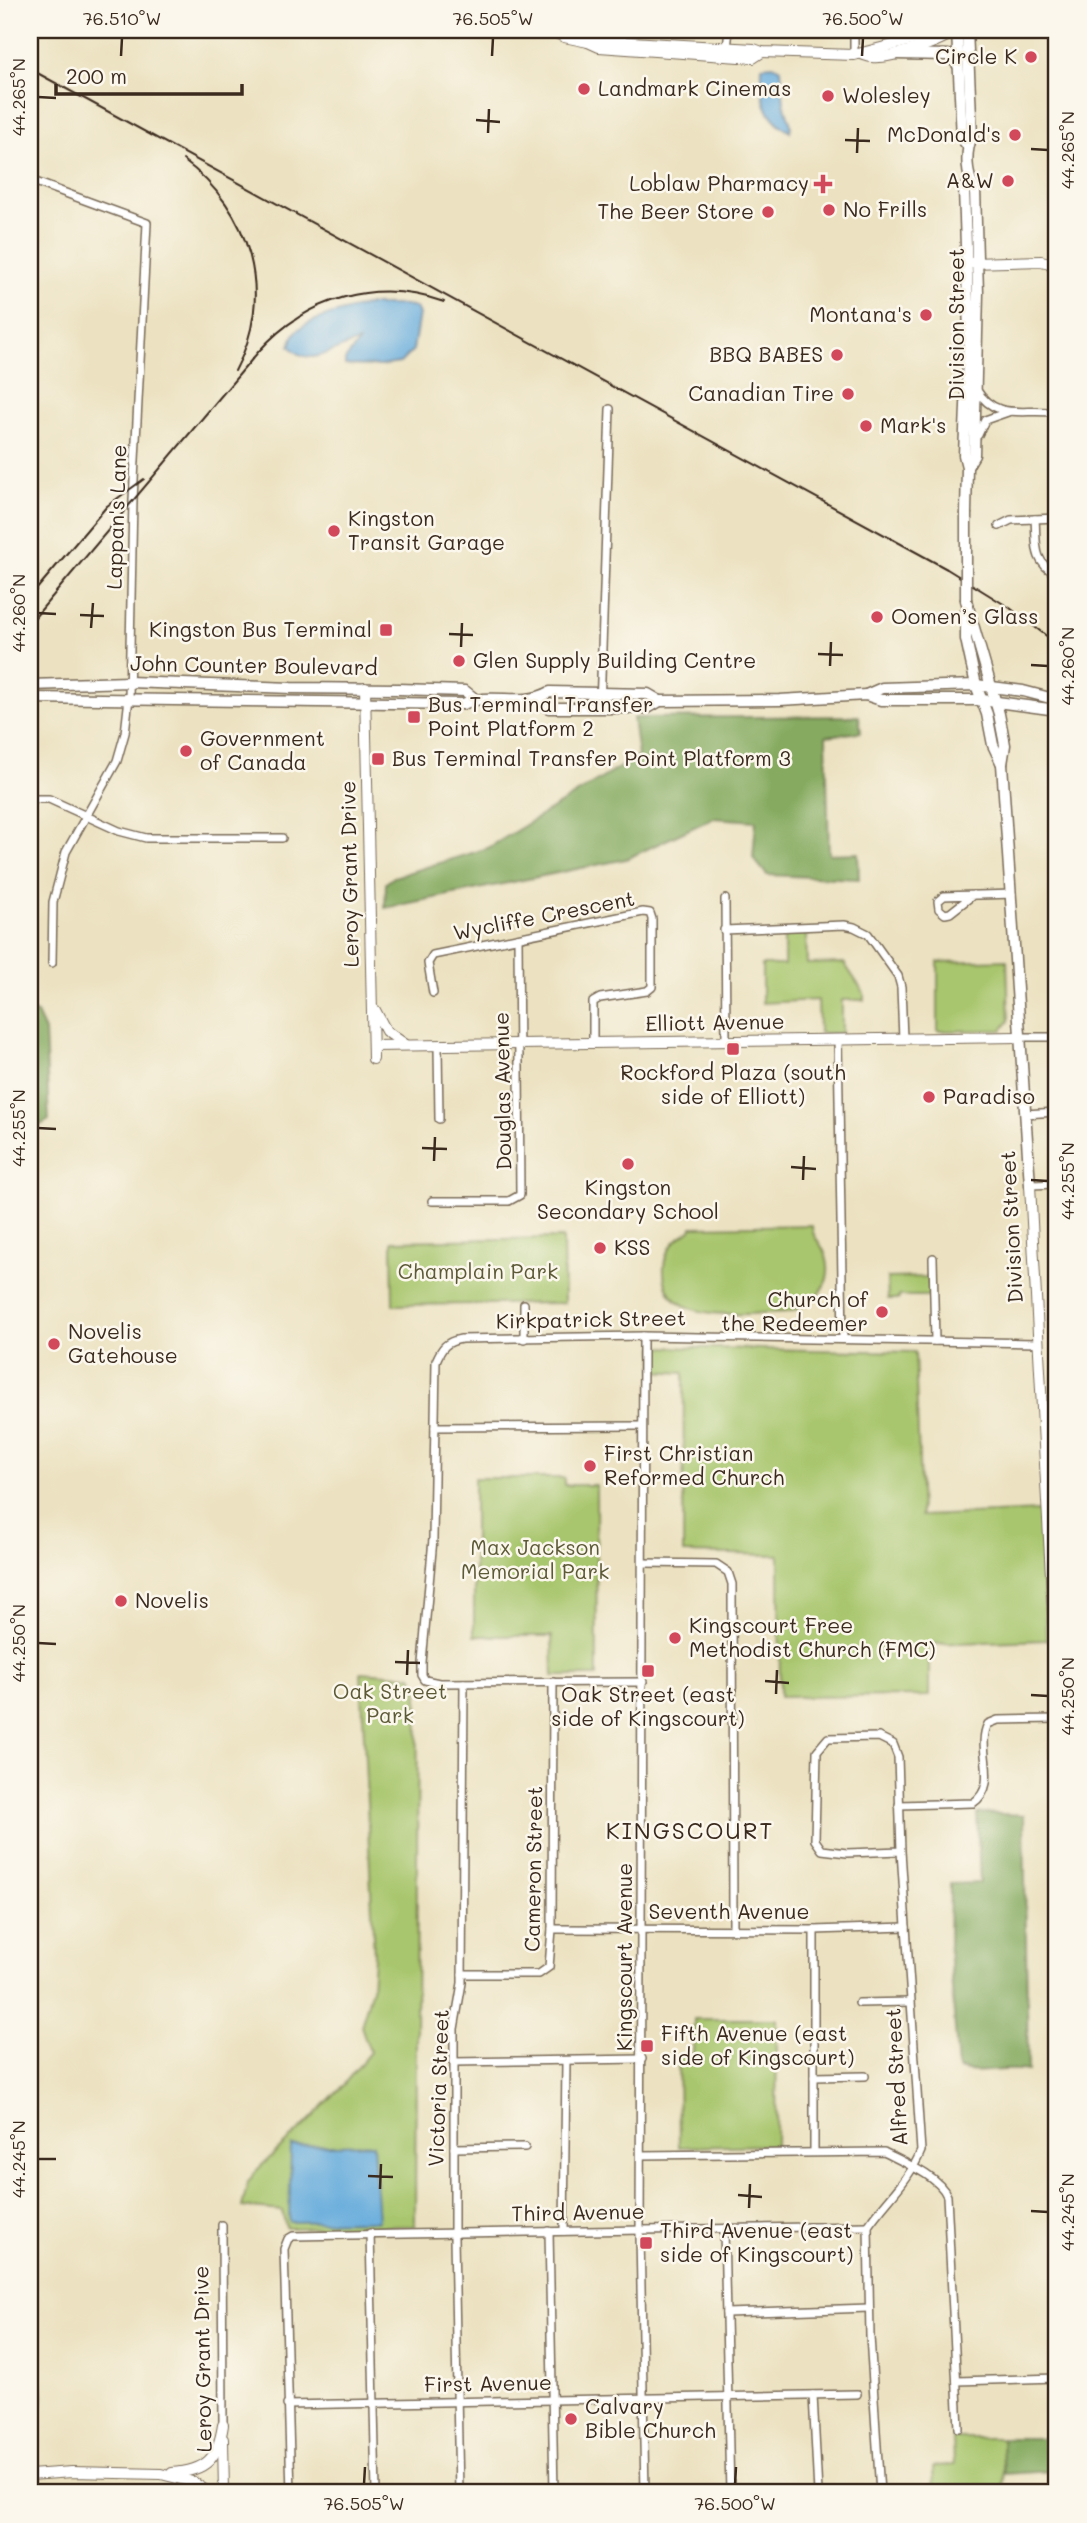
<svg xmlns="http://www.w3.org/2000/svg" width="1087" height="2523" font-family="Mali,sans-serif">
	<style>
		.green { fill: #a8c66d; stroke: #727846; stroke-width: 2 }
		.forest { fill: #86ab60; stroke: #606a3f; stroke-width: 2 }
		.water { fill: #66acdc; stroke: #506b7d; stroke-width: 2 }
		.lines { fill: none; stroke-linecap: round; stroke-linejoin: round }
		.street-casing { stroke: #796a57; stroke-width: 10 }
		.secondary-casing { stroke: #796a57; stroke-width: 12 }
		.primary-casing { stroke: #796a57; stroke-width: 13 }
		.street { stroke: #fff; stroke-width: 7 }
		.secondary { stroke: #fff; stroke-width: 10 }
		.primary { stroke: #fff; stroke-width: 10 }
		.rail { stroke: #3b2a1e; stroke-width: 2 }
		.primary-bridge-casing { stroke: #796a57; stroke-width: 13; stroke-linecap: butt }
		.primary-bridge { stroke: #fff; stroke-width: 10 }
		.ticks { fill: none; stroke: #3b2a1e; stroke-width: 2.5 }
		.poi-dot { fill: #d1495b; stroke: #fbf7ec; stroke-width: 2.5 }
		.labels { text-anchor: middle; stroke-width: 5; stroke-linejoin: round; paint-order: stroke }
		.poi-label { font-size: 21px; fill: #3b2a1e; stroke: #fbf7ec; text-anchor: start }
		.street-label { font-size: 21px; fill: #3b2a1e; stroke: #fbf7ec }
		.park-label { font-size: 21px; fill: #5c5936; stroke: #fbf7ec }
		.neighbourhood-label { font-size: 23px; letter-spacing: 2px; fill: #3b2a1e; stroke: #fbf7ec }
		.neatline { fill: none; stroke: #3b2a1e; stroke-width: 2.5 }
		.ticks-label { font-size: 18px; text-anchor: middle; fill: #3b2a1e }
	</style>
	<rect width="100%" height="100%" fill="#fbf7ec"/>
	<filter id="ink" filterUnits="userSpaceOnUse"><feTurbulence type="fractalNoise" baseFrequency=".0143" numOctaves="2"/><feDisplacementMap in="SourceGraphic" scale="14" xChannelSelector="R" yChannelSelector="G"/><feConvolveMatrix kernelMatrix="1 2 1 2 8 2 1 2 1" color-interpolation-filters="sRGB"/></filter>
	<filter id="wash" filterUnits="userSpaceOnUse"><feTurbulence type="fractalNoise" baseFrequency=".00686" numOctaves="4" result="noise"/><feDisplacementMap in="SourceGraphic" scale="28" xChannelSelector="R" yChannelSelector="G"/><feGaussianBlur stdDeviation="1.57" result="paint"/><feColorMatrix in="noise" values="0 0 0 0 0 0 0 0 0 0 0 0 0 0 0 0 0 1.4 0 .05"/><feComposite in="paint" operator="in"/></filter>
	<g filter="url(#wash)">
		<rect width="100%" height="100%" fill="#ece2c1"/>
		<!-- green -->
		<g class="green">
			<path d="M806 931 807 964 844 963 864 993V1000H842V1033H819L818 1000 762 1003V965H784V932Z"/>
			<path d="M1007 960 1009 1021 1002 1030 938 1031V962Z"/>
			<path d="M812 1225C812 1237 818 1239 823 1249 838 1280 818 1303 789 1312 750 1312 660 1329 664 1267 665 1249 676 1238 691 1230L692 1227Z"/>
			<path d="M563 1238 564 1303 393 1305 392 1241Z"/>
			<path d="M929 1277V1296H899V1299H888L887 1278Z"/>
			<path d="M654 1347 915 1352 921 1516 1042 1511 1046 1640 929 1644V1696L780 1697 779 1555 683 1553 684 1373 654 1371Z"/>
			<path d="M474 1478H564V1485H596L597 1676H553L552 1636H474Z"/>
			<path d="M361 1672 412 1676 418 1687 415 2226 286 2228 282 2211 242 2207 248 2182 257 2170 307 2123 344 2084 370 2052 361 2026 372 1988 374 1956Z"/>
			<path d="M694 2019H777L776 2145 679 2147 678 2055H693Z"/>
			<path d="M30 2367C49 2386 43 2411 31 2432Z"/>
			<path d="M953 2438H1002L1004 2493H934L933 2466 954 2465Z"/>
		</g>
		<!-- forest -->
		<g class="forest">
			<path d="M859 716 861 732 826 736 829 854 858 853 859 879 767 875 753 858 756 821 713 818 626 859 385 908 386 883 394 877 488 848 638 756 633 718Z"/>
			<path d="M30 1011 37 1014 45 1031 49 1120 30 1131Z"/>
			<path d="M977 1813 1024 1815 1028 2071C1003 2066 979 2076 958 2069L949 1948 950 1884 980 1883Z"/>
			<path d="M1002 2438H1057L1054 2471 1004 2474Z"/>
		</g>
		<!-- water -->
		<g class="water">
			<path d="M773 65 781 69 784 103 791 125 790 132C762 114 761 97 762 66Z"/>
			<path d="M367 305H406L416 308 419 314 413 350 400 363 379 366 345 365V360L359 342C335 346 310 371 290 346 292 342 292 338 294 335 301 320 351 309 367 305Z"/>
			<path d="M373 2144 378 2221 289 2222 291 2146Z"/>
		</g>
	</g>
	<g filter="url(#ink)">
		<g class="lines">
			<defs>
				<g id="street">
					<path d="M727 48 729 30"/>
					<path d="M854 55V30"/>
					<path d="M30 180 147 223 133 500 129 698 125 733 117 761 66 852 53 902 52 963"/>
					<path d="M976 389C997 423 1025 407 1057 413"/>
					<path d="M978 435 985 420 1008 412"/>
					<path d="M1035 519C1037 545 1032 561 1057 575"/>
					<path d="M999 526 1011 520 1057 518"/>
					<path d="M600 708 610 409"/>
					<path d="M30 799H49L119 831 146 838H282"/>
					<path d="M973 895 950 913 945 914 939 909 938 901 944 896C967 895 989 895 1012 894"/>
					<path d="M725 899 726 1042"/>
					<path d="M724 930 844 925 854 927 868 934 898 976 901 987 903 1039"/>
					<path d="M433 993 428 963 433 955 643 912 650 913 652 919V987L647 991 600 998 593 1002V1044"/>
					<path d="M1019 1037H1057"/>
					<path d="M838 1040 843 1339"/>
					<path d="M438 1047 439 1119"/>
					<path d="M1025 1114 1057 1112"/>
					<path d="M1030 1185 1057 1184"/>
					<path d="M432 1201H509L520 1195 518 938"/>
					<path d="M933 1258 935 1341"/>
					<path d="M524 1304V1339"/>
					<path d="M643 1336 640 2235 645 2493"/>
					<path d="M435 1427 642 1426"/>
					<path d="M643 1563 716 1564 728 1572 732 1584 733 1929"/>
					<path d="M643 1682 439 1683 425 1680 422 1675V1663L433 1539 436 1361C442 1347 446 1342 461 1339L643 1336 1037 1343"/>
					<path d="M899 1805 973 1803C1001 1784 975 1749 988 1724L998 1720 1057 1719"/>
					<path d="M552 1929 814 1930 906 1927"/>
					<path d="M462 1974H539L549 1967 552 1929 553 1682"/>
					<path d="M859 2003 910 2002"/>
					<path d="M454 2062 642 2059"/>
					<path d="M814 2077 865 2076"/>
					<path d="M454 2148 525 2147"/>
					<path d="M814 2151V1930"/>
					<path d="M641 2155 884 2152C901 2161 940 2177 947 2196L959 2428"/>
					<path d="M222 2225 223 2425"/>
					<path d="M724 2229 730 2493"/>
					<path d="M549 2231 554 2493"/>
					<path d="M564 2231 566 2061"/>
					<path d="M370 2233 376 2493"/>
					<path d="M726 2313 869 2308"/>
					<path d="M957 2381 1057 2378"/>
					<path d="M813 2395 818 2493"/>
					<path d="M287 2405 857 2394"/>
					<path d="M291 2493 284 2249 288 2239 293 2236 868 2226"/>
					<path d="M459 2493 454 2238V2029L462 1983 464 1683"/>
					<path d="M880 2493 870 2336 868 2226C886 2200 909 2181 921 2151L901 1851 898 1757 893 1744 879 1737 828 1738 817 1751 815 1840 822 1850 847 1853 901 1851"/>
				</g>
				<g id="secondary">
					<path d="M550 30 564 37 588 42 599 47 753 58 762 52"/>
					<path d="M588 42 595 40 754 49 762 52 854 55 916 39 943 30"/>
					<path d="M861 54C865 55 868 57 872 57 889 59 943 42 955 30"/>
					<path d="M971 263 1041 261 1050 263 1055 272 1057 305"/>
					<path d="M365 688 373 1059"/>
					<path d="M375 1010 386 1031 406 1045"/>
					<path d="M373 1046 1019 1037"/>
					<path d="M1030 1185 1057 1687"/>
					<path d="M223 2439 224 2493"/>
					<path d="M172 2473C207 2471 218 2458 223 2425"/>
					<path d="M30 2475 72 2472 161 2474 193 2482 209 2493"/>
				</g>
				<g id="primary">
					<path d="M957 30 962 139 968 146"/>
					<path d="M967 30 972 137C965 151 966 176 975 189L978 293 974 455 967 467"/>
					<path d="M897 54 948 55 958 65"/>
					<path d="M966 513 967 467 964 455 969 333 964 189 970 182"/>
					<path d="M966 600 999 714 1005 745 1002 764 1030 1185"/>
					<path d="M966 611V639L976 685 987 714 993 745 1002 764"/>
					<path d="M30 685 129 682 291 688 398 689 465 691 475 699"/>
					<path d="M866 695 882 688 976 685 1023 691 1050 698 1057 704"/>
					<path d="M30 698 463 704C491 691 522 708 550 692L648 694 660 701"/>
					<path d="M537 700 549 708H648L660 701 780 700 866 695 881 700H982L1057 710"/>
				</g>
			</defs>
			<!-- street casing -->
			<use href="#street" class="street-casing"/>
			<!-- secondary casing -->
			<use href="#secondary" class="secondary-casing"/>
			<!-- primary casing -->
			<use href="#primary" class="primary-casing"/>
			<!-- street -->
			<use href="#street" class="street"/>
			<!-- secondary -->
			<use href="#secondary" class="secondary"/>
			<!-- primary -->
			<use href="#primary" class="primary"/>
			<!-- rail -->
			<g class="rail">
				<path d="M30 69 947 569 1010 608 1057 644"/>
				<path d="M183 160C251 210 276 295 235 371"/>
				<path d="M30 597 107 506 144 479"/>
				<path d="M30 623 259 351C307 298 376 277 444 302"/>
			</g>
			<defs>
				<path id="primary-bridge" d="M966 600V513"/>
			</defs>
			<!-- primary-bridge casing -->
			<use href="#primary-bridge" class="primary-bridge-casing"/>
			<!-- primary-bridge -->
			<use href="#primary-bridge" class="primary-bridge"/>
		</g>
	</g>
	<!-- ticks -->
	<path class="ticks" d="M121 56 122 38M492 56 493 38M862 56 863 38M38 97 56 98M476 120 500 122M488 133 489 109M845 140 870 141M1031 149 1048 150M857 153 858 128M38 613 56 614M80 615 104 616M91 628 93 603M449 634 473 635M461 647 462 623M818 654 843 655M1031 665 1048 666M830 666 831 642M38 1128 56 1129M422 1148 447 1149M434 1161 435 1137M791 1167 816 1169M803 1180 804 1156M1031 1180 1048 1181M38 1643 56 1644M395 1662 420 1663M407 1675 408 1650M765 1681 789 1683M776 1694 777 1670M1031 1695 1048 1696M38 2159H56M368 2176 393 2177M380 2189 381 2164M738 2195 762 2197M749 2208 750 2184M1031 2211 1048 2212M364 2484 365 2467M735 2484 736 2467"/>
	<!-- markers -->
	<g class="poi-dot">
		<circle cx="1031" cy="57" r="7"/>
		<circle cx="584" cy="89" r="7"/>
		<circle cx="828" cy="96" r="7"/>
		<circle cx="1015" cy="135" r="7"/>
		<circle cx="1008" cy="181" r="7"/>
		<path d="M819.5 173.5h7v7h7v7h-7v7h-7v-7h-7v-7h7z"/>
		<circle cx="829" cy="210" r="7"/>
		<circle cx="768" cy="212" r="7"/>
		<circle cx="926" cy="315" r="7"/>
		<circle cx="837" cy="355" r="7"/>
		<circle cx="848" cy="394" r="7"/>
		<circle cx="866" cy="426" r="7"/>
		<circle cx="334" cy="531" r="7"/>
		<circle cx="877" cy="617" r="7"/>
		<rect x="379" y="623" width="14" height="14" rx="3.5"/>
		<circle cx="459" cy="661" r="7"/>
		<rect x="407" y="710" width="14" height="14" rx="3.5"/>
		<circle cx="186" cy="751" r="7"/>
		<rect x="371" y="752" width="14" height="14" rx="3.5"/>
		<rect x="726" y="1042" width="14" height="14" rx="3.5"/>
		<circle cx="929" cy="1097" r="7"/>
		<circle cx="628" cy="1164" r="7"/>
		<circle cx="600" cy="1248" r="7"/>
		<circle cx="882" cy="1312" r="7"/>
		<circle cx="54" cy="1344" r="7"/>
		<circle cx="590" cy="1466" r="7"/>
		<circle cx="121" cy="1601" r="7"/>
		<circle cx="675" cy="1638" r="7"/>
		<rect x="641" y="1664" width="14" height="14" rx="3.5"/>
		<rect x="640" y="2039" width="14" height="14" rx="3.5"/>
		<rect x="639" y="2236" width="14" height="14" rx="3.5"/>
		<circle cx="571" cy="2419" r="7"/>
	</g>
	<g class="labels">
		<!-- poi labels -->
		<g class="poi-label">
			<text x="1017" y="64" text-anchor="end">Circle K</text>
			<text x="598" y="96">Landmark Cinemas</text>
			<text x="842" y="103">Wolesley</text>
			<text x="1001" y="142" text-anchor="end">McDonald's</text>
			<text x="994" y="188" text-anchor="end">A&amp;W</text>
			<text x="809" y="191" text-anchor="end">Loblaw Pharmacy</text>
			<text x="843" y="217">No Frills</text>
			<text x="754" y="219" text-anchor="end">The Beer Store</text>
			<text x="912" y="322" text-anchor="end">Montana's</text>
			<text x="823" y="362" text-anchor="end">BBQ BABES</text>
			<text x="834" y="401" text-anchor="end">Canadian Tire</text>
			<text x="880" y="433">Mark's</text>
			<text x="348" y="526">Kingston<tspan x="348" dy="24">Transit Garage</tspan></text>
			<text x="891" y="624">Oomen’s Glass</text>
			<text x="372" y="637" text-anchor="end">Kingston Bus Terminal</text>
			<text x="473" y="668">Glen Supply Building Centre</text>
			<text x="428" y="712">Bus Terminal Transfer<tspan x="428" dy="24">Point Platform 2</tspan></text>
			<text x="200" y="746">Government<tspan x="200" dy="24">of Canada</tspan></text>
			<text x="392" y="766">Bus Terminal Transfer Point Platform 3</text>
			<text x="733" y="1080" text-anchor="middle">Rockford Plaza (south<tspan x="733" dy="24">side of Elliott)</tspan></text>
			<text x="943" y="1104">Paradiso</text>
			<text x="628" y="1195" text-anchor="middle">Kingston<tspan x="628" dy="24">Secondary School</tspan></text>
			<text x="614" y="1255">KSS</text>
			<text x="868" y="1307" text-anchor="end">Church of<tspan x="868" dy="24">the Redeemer</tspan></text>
			<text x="68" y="1339">Novelis<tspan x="68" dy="24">Gatehouse</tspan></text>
			<text x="604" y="1461">First Christian<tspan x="604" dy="24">Reformed Church</tspan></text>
			<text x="135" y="1608">Novelis</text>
			<text x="689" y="1633">Kingscourt Free<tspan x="689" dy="24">Methodist Church (FMC)</tspan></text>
			<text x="648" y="1702" text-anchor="middle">Oak Street (east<tspan x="648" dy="24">side of Kingscourt)</tspan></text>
			<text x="661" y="2041">Fifth Avenue (east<tspan x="661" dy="24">side of Kingscourt)</tspan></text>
			<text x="660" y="2238">Third Avenue (east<tspan x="660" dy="24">side of Kingscourt)</tspan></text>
			<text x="585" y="2414">Calvary<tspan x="585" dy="24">Bible Church</tspan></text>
		</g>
		<!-- street labels -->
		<g class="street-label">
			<text transform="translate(957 324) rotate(-90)" y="7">Division Street</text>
			<text transform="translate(117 517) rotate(-88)" y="7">Lappan's Lane</text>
			<text transform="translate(254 666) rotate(1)" y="7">John Counter Boulevard</text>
			<text transform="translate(350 874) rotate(-91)" y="7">Leroy Grant Drive</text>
			<text transform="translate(544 916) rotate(-11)" y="7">Wycliffe Crescent</text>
			<text transform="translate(715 1023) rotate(-1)" y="7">Elliott Avenue</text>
			<text transform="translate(503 1091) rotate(-91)" y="7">Douglas Avenue</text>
			<text transform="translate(1012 1227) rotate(-93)" y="7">Division Street</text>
			<text transform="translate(591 1320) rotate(-1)" y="7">Kirkpatrick Street</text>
			<text transform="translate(534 1869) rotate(-89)" y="7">Cameron Street</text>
			<text x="729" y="1919">Seventh Avenue</text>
			<text transform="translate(625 1957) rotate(-90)" y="7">Kingscourt Avenue</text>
			<text transform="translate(897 2077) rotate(-93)" y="7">Alfred Street</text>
			<text transform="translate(439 2088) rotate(-88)" y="7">Victoria Street</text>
			<text transform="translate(578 2213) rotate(-1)" y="7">Third Avenue</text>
			<text transform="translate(203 2359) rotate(-91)" y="7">Leroy Grant Drive</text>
			<text transform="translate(488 2384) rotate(-1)" y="7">First Avenue</text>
		</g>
		<!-- park labels -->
		<g class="park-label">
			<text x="478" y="1279">Champlain Park</text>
			<text x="535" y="1555">Max Jackson<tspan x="535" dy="24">Memorial Park</tspan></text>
			<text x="390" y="1699">Oak Street<tspan x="390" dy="24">Park</tspan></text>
		</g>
		<!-- neighbourhood labels -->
		<g class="neighbourhood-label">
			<text x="690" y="1839">KINGSCOURT</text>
		</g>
	</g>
	<!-- margin -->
	<rect width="1087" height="2523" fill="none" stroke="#fbf7ec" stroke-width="77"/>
	<!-- scale -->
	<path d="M56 84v10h186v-10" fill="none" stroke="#3b2a1e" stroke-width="3.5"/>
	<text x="66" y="84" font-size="21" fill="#3b2a1e" stroke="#fbf7ec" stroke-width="5" paint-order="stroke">200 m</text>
	<rect x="38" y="38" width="1010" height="2446" class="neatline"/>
	<g class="ticks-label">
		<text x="122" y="25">76.510°W</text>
		<text x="493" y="25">76.505°W</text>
		<text x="863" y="25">76.500°W</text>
		<text transform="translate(19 97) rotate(-90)" y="6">44.265°N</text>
		<text transform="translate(1068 150) rotate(-90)" y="6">44.265°N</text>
		<text transform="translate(19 613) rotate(-90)" y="6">44.260°N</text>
		<text transform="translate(1068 666) rotate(-90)" y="6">44.260°N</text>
		<text transform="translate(19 1128) rotate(-90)" y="6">44.255°N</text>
		<text transform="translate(1068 1181) rotate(-90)" y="6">44.255°N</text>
		<text transform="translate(19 1643) rotate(-90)" y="6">44.250°N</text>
		<text transform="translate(1068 1696) rotate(-90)" y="6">44.250°N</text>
		<text transform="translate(19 2159) rotate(-90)" y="6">44.245°N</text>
		<text transform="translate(1068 2212) rotate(-90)" y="6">44.245°N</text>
		<text x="364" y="2510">76.505°W</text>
		<text x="735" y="2510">76.500°W</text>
	</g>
</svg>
